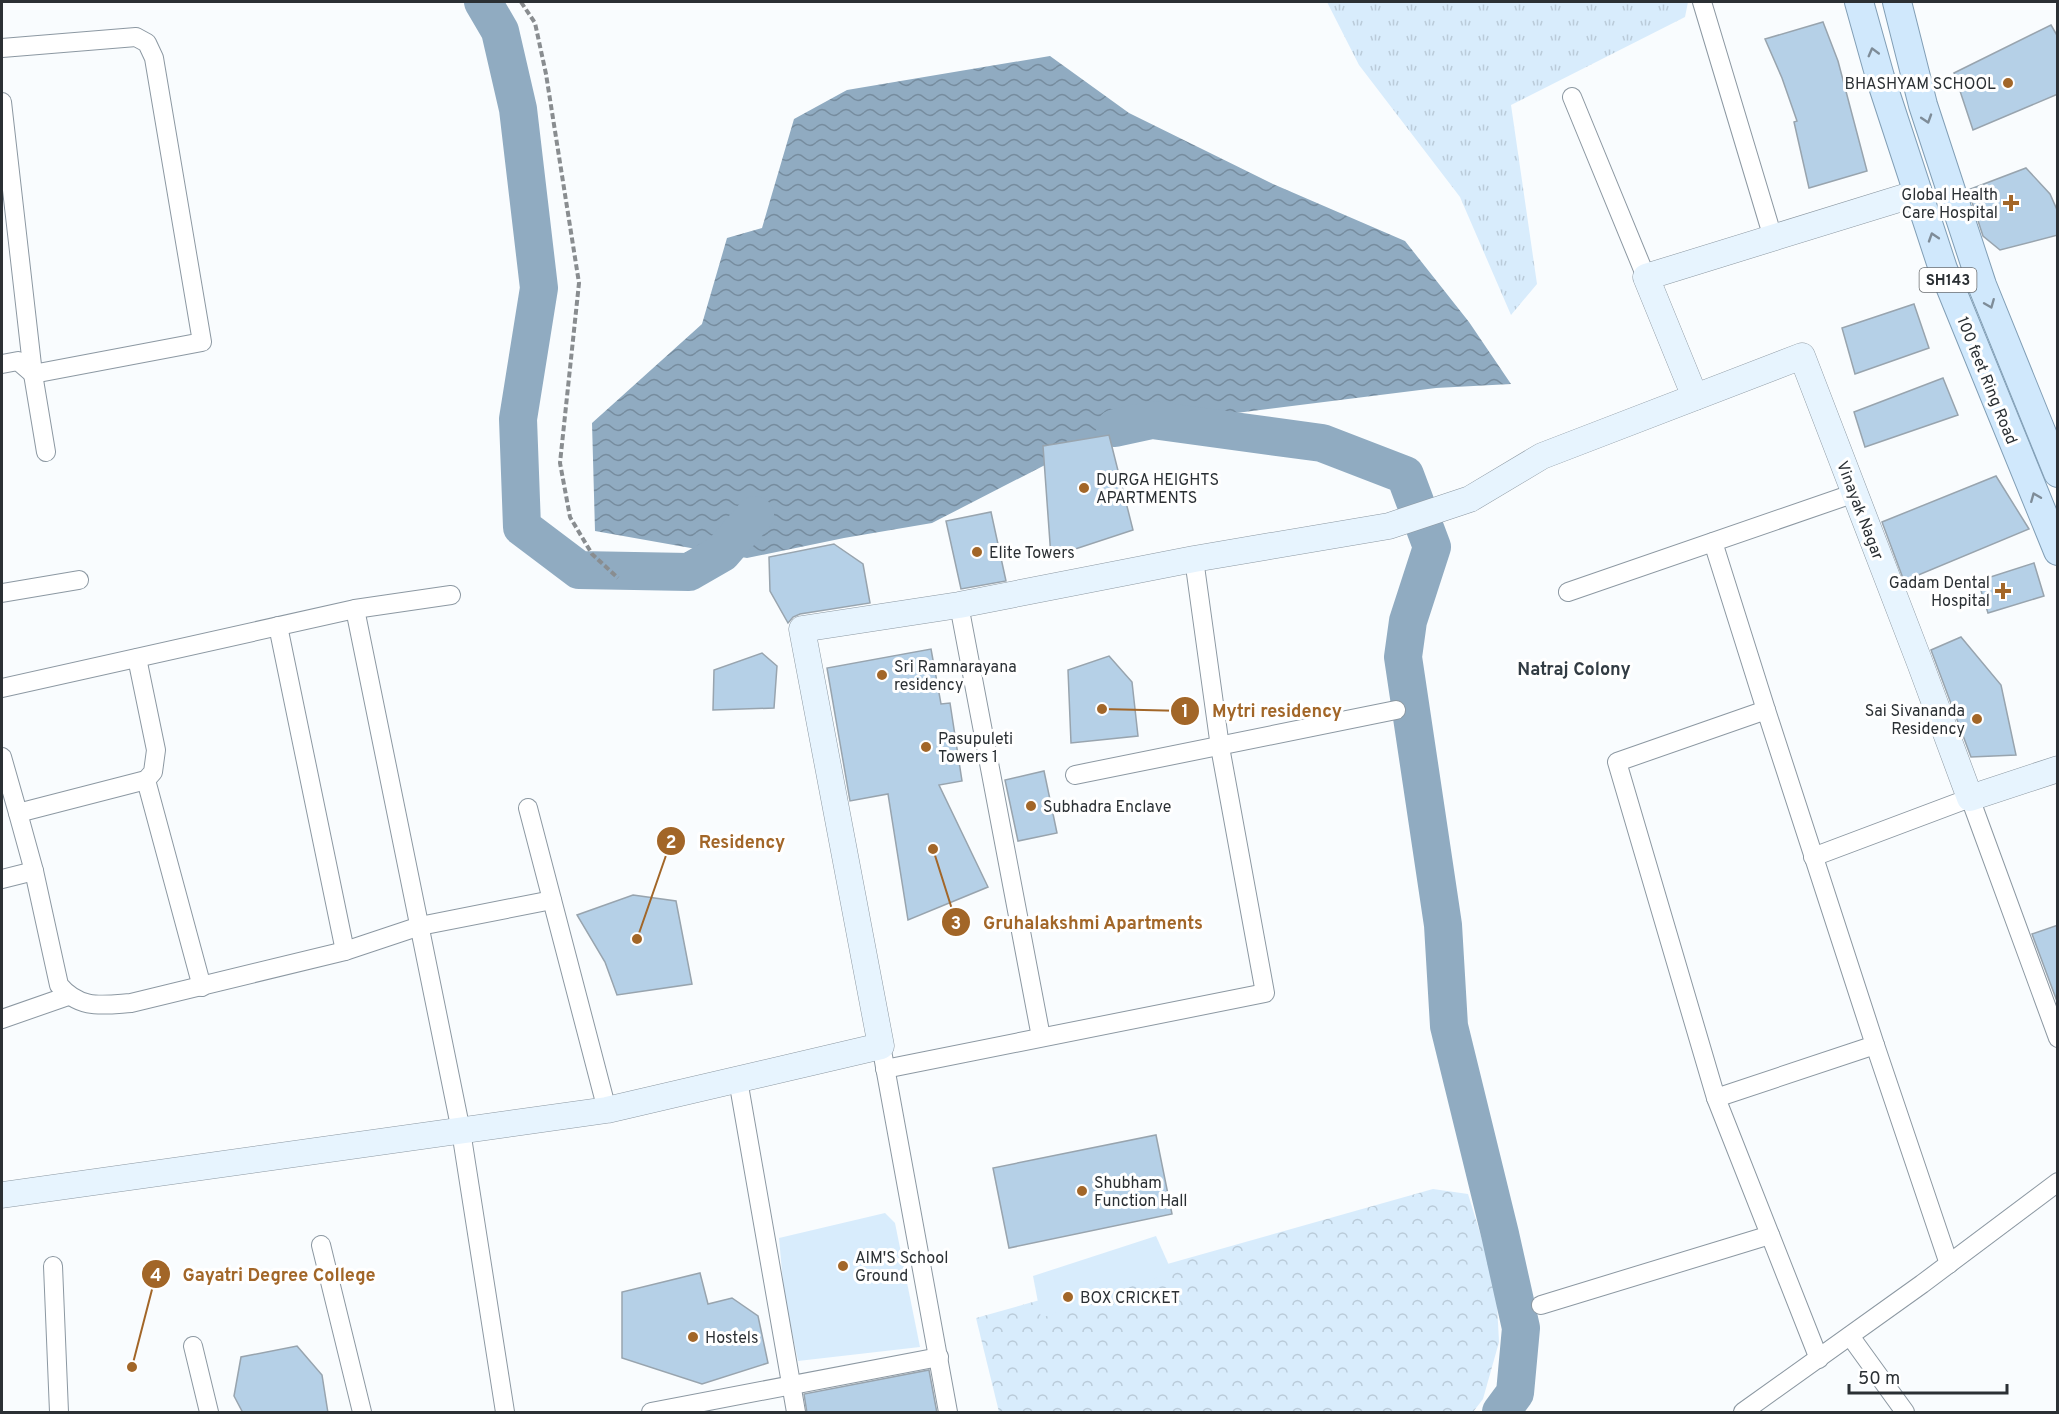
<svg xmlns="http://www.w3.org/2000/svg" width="2059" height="1414" font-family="Overpass,sans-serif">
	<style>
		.grass { fill: url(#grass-tufts) }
		.forest { fill: url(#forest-crowns) }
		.park { fill: #d8ecfc }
		.water { fill: url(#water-waves) }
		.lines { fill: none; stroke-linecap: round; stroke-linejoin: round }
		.river { stroke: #90abc1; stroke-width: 38 }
		.building { fill: #b5d0e7; stroke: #98a4ae; stroke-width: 1.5 }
		.street-casing { stroke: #8c98a2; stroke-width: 20 }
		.secondary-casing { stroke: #8c98a2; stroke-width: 27 }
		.primary-casing { stroke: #819eb5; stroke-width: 30 }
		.path { stroke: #898d90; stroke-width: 4; stroke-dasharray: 6 3; stroke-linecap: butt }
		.street { stroke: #fff; stroke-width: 18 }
		.secondary { stroke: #e7f4fe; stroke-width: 26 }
		.primary { stroke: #d0e8fc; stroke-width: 28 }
		.oneway { stroke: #7e8c98 }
		.poi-dot { fill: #a26628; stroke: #fff; stroke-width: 2 }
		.labels { text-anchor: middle; stroke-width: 6; stroke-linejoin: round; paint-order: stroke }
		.shield { fill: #fff; stroke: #6b6e71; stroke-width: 1.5 }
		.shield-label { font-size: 15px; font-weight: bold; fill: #2b3034 }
		.poi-label { font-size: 16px; fill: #2b3034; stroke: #fff; text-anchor: start }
		.street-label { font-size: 16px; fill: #2b3034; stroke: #fff }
		.neighbourhood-label { font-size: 18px; font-weight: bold; fill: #323c44; stroke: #fff }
		.leader { fill: none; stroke: #a26628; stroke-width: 2 }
		.callout-dot { fill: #a26628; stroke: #fff; stroke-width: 2 }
		.mark-label { font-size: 18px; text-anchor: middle; font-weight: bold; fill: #fff }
		.callout-label { font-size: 18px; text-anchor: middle; font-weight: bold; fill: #a26628; stroke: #fff; stroke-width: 6; stroke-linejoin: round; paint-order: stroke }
	</style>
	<defs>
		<pattern id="grass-tufts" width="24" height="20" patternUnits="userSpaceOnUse" patternTransform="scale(1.5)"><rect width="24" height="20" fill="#d8ecfc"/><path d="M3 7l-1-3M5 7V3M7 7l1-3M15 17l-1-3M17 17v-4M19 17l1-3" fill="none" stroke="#bacbd9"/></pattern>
		<pattern id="forest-crowns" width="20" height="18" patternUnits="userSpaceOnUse" patternTransform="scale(1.5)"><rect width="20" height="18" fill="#d8ecfc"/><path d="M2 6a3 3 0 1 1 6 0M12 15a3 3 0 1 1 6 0" fill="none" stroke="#bacbd9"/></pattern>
		<pattern id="water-waves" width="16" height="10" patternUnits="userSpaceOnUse" patternTransform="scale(1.5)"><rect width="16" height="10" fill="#90abc1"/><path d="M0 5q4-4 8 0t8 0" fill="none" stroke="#768c9e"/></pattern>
	</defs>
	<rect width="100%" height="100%" fill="#f9fcfe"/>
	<!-- grass -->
	<path class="grass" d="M1327 2H1688L1685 17 1511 105 1537 284 1511 315 1460 197 1359 65Z"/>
	<!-- forest -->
	<path class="forest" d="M1433 1189 1468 1194 1496 1285 1499 1342 1483 1399 1473 1412H999L976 1318Z"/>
	<!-- park -->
	<g class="park">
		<path d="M885 1213 895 1223 920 1347 798 1361 784 1294 779 1238Z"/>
		<path d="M1156 1236 1172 1272 1041 1318 1033 1276Z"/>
	</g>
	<!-- water -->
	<path class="water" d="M1050 56 1129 113 1273 184 1405 241 1469 322 1511 384 1436 388 1157 423 1045 465 932 523 844 538 747 558 595 531 592 423 702 324 727 238 762 228 794 119 847 90Z"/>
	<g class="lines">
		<!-- river -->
		<g class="river">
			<path d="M483 2 500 31 518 109 539 288 518 419 522 527 579 570 689 572 722 553 755 515"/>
			<path d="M1115 428 1152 420 1322 443 1405 475 1432 547 1408 621 1403 657 1443 925 1449 1026 1500 1234 1521 1328 1515 1393 1501 1412"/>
		</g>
	</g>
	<!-- building -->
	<g class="building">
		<path d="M1823 22 1838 61 1867 171 1809 188 1794 122 1797 121 1782 78 1765 39Z"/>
		<path d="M2051 25 2058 37V94L1973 130 1954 73Z"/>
		<path d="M2026 168 2050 194 2058 212V235L2000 250 1983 236 1968 190Z"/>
		<path d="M1914 304 1929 348 1855 374 1842 328Z"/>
		<path d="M1943 378 1958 415 1865 447 1854 412Z"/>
		<path d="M1109 435 1133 530 1051 557 1043 446Z"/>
		<path d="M1996 476 2029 529 1904 581 1882 522Z"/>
		<path d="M991 512 1006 581 961 589 946 521Z"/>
		<path d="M834 544 863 564 870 603 800 614 793 617 788 623 770 591 769 557Z"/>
		<path d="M2034 563 2044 596 1988 613 1978 581Z"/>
		<path d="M1961 637 2001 685 2016 755 1971 757 1931 650Z"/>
		<path d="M931 649 941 704 950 703 962 781 939 785 988 887 908 920 888 794 850 801 827 668Z"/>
		<path d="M762 653 777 666 774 708 713 710 714 670Z"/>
		<path d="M1109 656 1132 682 1138 736 1071 743 1068 670Z"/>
		<path d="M1044 771 1057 833 1018 841 1005 780Z"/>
		<path d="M633 895 676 901 692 984 617 995 605 962 577 915Z"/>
		<path d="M2058 925V1004L2032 934Z"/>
		<path d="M1156 1135 1172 1214 1009 1248 993 1168Z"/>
		<path d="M700 1273 708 1304 732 1298 758 1316 768 1363 702 1384 622 1358V1292Z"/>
		<path d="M297 1346 322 1375 328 1413H243L234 1396 241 1357Z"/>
		<path d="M929 1370 937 1413H807L804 1394Z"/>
	</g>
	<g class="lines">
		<defs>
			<g id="street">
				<path d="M1702 2 1773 238"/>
				<path d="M2 48 136 37 147 43 154 58 202 342 33 374"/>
				<path d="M1572 97 1646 277"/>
				<path d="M2 102 33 374 46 452"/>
				<path d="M2 364 18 361 33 374"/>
				<path d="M1713 542 1766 710"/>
				<path d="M1568 592 1855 493"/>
				<path d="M2 593 79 580"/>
				<path d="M959 605 1041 1037"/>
				<path d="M355 609 461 1131 505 1412"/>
				<path d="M278 626 345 951"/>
				<path d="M2 688 355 609 451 595"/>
				<path d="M2 757 18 813 146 780 153 772 156 750 137 658"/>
				<path d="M1075 775 1396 710"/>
				<path d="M146 780 202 987"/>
				<path d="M528 808 607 1110"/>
				<path d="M18 813 34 871 59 985C80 1010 102 1005 131 1003L345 951 420 926 552 900"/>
				<path d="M1813 857 1970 798 2058 1038"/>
				<path d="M2 879 34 871"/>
				<path d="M2 1019 68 996"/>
				<path d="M883 1056 948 1412"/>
				<path d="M885 1069 1265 993 1220 747 1194 559"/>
				<path d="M738 1080 796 1412"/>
				<path d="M1716 1098 1875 1045"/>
				<path d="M321 1245 362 1412"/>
				<path d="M53 1266 59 1412"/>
				<path d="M1541 1305 1770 1235"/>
				<path d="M1850 1336 1905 1412"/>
				<path d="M193 1346 209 1412"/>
				<path d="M1819 1359 1716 1098 1617 762 1766 710 1875 1045 1949 1264"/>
				<path d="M651 1412 939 1357"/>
				<path d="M1743 1412 1922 1284 2058 1182"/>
			</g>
			<g id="secondary">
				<path d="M1695 397 1646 277 1918 193"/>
				<path d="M2 1195 607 1110 881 1046 802 629 959 605 1194 559 1389 526 1470 499 1542 456 1802 356 1920 663 1970 798 2058 769"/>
			</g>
			<g id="primary">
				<path d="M1859 2 1880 77 1943 269 2058 551"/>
				<path d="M1897 2 1923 105 1982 285 2058 473"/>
			</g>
		</defs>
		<!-- street casing -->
		<use href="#street" class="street-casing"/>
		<!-- secondary casing -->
		<use href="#secondary" class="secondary-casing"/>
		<!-- primary casing -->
		<use href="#primary" class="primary-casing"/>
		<!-- path -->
		<path class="path" d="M521 2 535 23 546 74 579 283 560 463 570 517 592 554 618 578"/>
		<!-- street -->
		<use href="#street" class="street"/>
		<!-- secondary -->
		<use href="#secondary" class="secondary"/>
		<!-- primary -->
		<use href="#primary" class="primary"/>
	</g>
	<!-- one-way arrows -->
	<defs><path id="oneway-chevron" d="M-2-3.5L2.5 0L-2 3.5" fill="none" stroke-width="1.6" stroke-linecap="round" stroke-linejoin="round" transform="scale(1.5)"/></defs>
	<g class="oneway">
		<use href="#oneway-chevron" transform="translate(1873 52) rotate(-105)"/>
		<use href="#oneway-chevron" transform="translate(1927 119) rotate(72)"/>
		<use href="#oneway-chevron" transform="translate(1933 237) rotate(-108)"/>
		<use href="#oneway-chevron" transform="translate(1990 304) rotate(68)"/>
		<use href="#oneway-chevron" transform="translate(2035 497) rotate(-112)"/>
	</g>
	<!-- markers -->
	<g class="poi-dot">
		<circle cx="2008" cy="83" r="6"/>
		<path d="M2008 194h6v6h6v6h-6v6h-6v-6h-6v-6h6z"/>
		<circle cx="1084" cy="488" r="6"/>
		<circle cx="977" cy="552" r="6"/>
		<path d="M2000 582h6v6h6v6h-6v6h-6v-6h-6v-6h6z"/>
		<circle cx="882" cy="675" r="6"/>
		<circle cx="1977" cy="719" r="6"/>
		<circle cx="926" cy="747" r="6"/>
		<circle cx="1031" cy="806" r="6"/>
		<circle cx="1082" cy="1191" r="6"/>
		<circle cx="843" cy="1266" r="6"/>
		<circle cx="1068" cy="1297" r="6"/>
		<circle cx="693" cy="1337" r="6"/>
	</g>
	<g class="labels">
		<!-- shield labels -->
		<rect class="shield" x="1919.5" y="268" width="57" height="24" rx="4.5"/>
		<g class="shield-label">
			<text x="1948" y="285">SH143</text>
		</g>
		<!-- poi labels -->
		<g class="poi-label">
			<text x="1996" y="89" text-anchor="end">BHASHYAM SCHOOL</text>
			<text x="1998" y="200" text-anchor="end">Global Health<tspan x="1998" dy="18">Care Hospital</tspan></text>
			<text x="1096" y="485">DURGA HEIGHTS<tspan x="1096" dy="18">APARTMENTS</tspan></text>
			<text x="989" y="558">Elite Towers</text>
			<text x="1990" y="588" text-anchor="end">Gadam Dental<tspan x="1990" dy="18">Hospital</tspan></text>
			<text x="894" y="672">Sri Ramnarayana<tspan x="894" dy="18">residency</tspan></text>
			<text x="1965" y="716" text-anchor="end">Sai Sivananda<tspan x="1965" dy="18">Residency</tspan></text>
			<text x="938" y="744">Pasupuleti<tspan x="938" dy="18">Towers 1</tspan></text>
			<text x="1043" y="812">Subhadra Enclave</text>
			<text x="1094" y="1188">Shubham<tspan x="1094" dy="18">Function Hall</tspan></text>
			<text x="855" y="1263">AIM'S School<tspan x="855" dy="18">Ground</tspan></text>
			<text x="1080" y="1303">BOX CRICKET</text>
			<text x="705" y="1343">Hostels</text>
		</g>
		<!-- street labels -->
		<g class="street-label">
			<text transform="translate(1988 380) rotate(68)" y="6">100 feet Ring Road</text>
			<text transform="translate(1861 510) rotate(69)" y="6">Vinayak Nagar</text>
		</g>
		<!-- neighbourhood labels -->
		<g class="neighbourhood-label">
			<text x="1574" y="675">Natraj Colony</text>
		</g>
	</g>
	<!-- callouts -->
	<path class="leader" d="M1102 709L1185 711M637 939L671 841M933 849L956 922M132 1367L156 1274"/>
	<g class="callout-dot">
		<circle cx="1102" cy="709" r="6"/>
		<circle cx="637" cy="939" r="6"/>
		<circle cx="933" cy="849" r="6"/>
		<circle cx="132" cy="1367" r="6"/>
		<circle cx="1185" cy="711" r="15"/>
		<circle cx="671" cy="841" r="15"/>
		<circle cx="956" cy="922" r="15"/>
		<circle cx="156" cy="1274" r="15"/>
	</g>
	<g class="mark-label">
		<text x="1185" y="717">1</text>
		<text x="671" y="848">2</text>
		<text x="956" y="929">3</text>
		<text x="156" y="1281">4</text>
	</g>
	<g class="callout-label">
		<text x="1277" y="717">Mytri residency</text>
		<text x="742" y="848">Residency</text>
		<text x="1093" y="929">Gruhalakshmi Apartments</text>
		<text x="279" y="1281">Gayatri Degree College</text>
	</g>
	<!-- border -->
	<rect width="2059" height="1414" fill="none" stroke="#2b3034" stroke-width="6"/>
	<!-- scale -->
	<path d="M1849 1384v9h158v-9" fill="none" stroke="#2b3034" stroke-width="3"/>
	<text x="1858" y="1384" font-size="18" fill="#2b3034" stroke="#ffffff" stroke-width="4.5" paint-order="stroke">50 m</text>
</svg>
